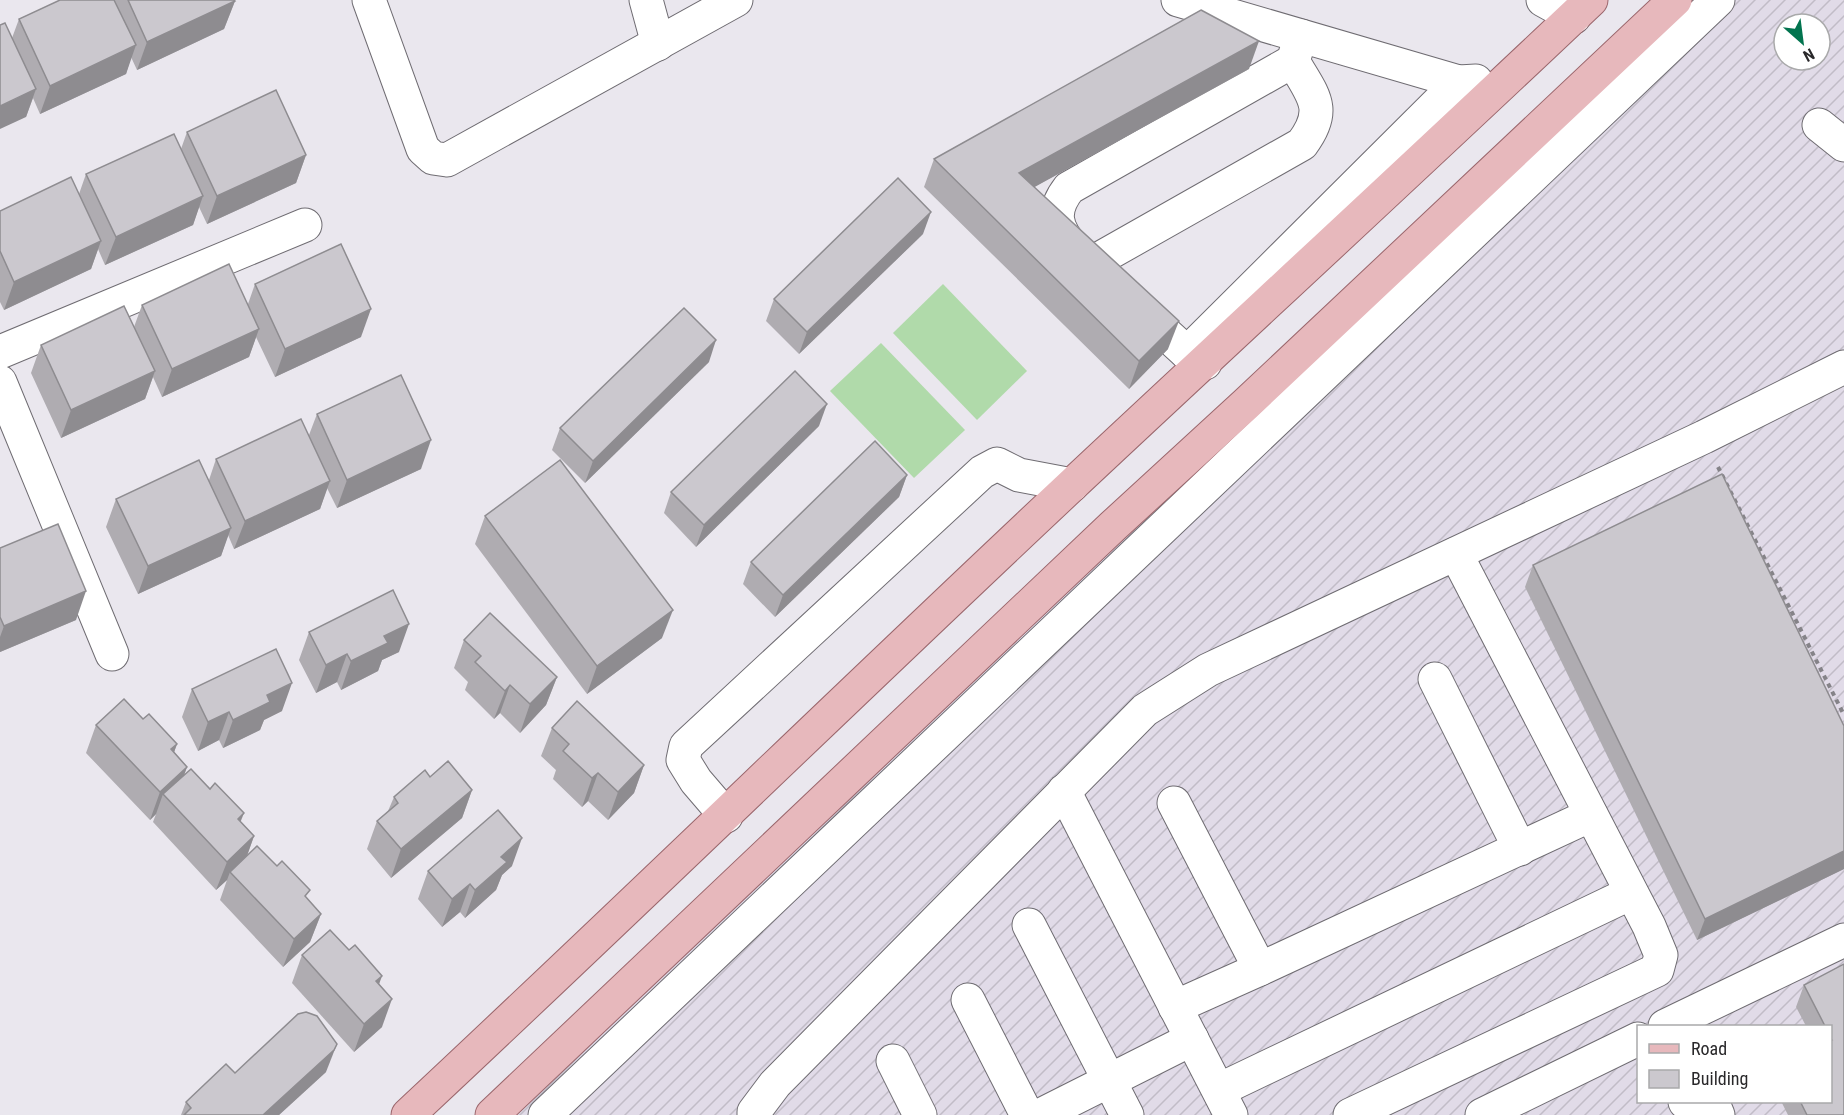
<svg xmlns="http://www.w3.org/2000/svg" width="1844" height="1115" font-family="'Roboto Condensed',sans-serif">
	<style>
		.industrial { fill: url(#industrial-furrows); fill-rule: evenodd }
		.pitch { fill: #b0daaa }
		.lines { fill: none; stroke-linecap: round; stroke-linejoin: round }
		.minor-casing { stroke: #6f6c72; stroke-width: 35 }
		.major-casing { stroke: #9a666c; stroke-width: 35 }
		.path { stroke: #858388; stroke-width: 4; stroke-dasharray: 4.5 4.5; stroke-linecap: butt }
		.minor { stroke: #fff; stroke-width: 33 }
		.major { stroke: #e7b8bc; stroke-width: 33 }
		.wall { fill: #afacb1 }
		.shaded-wall { fill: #8e8c90 }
		.building { fill: #cbc8ce; stroke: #8e8c90; stroke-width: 1.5 }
	</style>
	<defs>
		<pattern id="industrial-furrows" width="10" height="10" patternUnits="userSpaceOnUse" patternTransform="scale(1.5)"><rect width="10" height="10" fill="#e1dbe8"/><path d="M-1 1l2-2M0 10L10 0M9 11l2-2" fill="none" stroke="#c1bcc7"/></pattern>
	</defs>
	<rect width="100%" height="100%" fill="#eae7ee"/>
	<!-- industrial -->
	<path class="industrial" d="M1684 0H1844V1115H505ZM1784 24H1820V60H1784ZM1638 1026H1830V1102H1638Z"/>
	<!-- pitch -->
	<g class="pitch">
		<path d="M943 284 1027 371 977 420 893 333Z"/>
		<path d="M881 343 965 430 914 478 830 391Z"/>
	</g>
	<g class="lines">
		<defs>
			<g id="minor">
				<path d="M369 0 423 149 433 158 447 160 736 0"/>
				<path d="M646 0 658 44"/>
				<path d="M1178 0 1459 82 1476 81"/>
				<path d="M1543 0 1574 17"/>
				<path d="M1819 125 1844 145"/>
				<path d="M1073 248C1055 227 1051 211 1069 188L1293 61 1301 36"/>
				<path d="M1090 264 1302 144C1329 108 1312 95 1293 61"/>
				<path d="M1140 310 1187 353 1205 363"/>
				<path d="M0 352 305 225"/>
				<path d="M1187 353 1459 82"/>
				<path d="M0 382 112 654"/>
				<path d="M1435 679 1520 849"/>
				<path d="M1064 791 1231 1115"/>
				<path d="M1174 803 1260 969 1591 815"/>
				<path d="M726 816 696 781 683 760 686 746 982 472 997 464 1019 475 1072 485"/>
				<path d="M1029 925 1127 1115"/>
				<path d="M968 1000 1027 1115"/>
				<path d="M1175 1007 1260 969"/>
				<path d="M1665 1026 1844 940"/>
				<path d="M893 1061 920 1115"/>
				<path d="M1219 1090 1631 893"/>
				<path d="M1685 1102 1713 1103 1718 1115"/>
				<path d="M545 1115 1718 0"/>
				<path d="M754 1115V1112L775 1084 1145 710 1208 670 1704 437 1844 367"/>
				<path d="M1041 1115 1192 1039"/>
				<path d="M1350 1115 1657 970 1661 955 1649 926 1456 554"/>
				<path d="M1482 1115 1638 1039"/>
			</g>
			<g id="major">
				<path d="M408 1115C631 907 849 694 1072 485 1245 323 1419 163 1591 0"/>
				<path d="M492 1115 1113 526 1246 404 1675 0"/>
			</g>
		</defs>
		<!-- minor casing -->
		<use href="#minor" class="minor-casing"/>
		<!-- major casing -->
		<use href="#major" class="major-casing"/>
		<!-- path -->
		<path class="path" d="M1718 467 1844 715"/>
		<!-- minor -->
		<use href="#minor" class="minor"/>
		<!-- major -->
		<use href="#major" class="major"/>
	</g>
	<!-- wall -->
	<g class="wall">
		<path d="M60 0H234L235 1 224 29 137 70 131 57 126 74 40 114 33 98 26 117 12 38 19 19Z"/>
		<path d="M1249 69 1034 187 1168 349 1129 389 924 187 934 159Z"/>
		<path d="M187 132 306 155 296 183 207 224 199 207 193 225 105 265 98 249 91 269 4 310 0 302V211L79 194 86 174 181 149Z"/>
		<path d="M923 234 799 354 766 321 774 299Z"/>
		<path d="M255 284 361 337 275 377 256 337 249 357 162 397 153 377 145 399 61 438 31 373 41 345 134 327 142 305 248 304Z"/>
		<path d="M709 362 585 483 552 450 560 428Z"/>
		<path d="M317 414 421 469 337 508 327 488 320 509 234 549 228 535 221 556 138 594 106 527 116 499 209 480 216 459 309 435Z"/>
		<path d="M819 426 696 547 664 513 671 492Z"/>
		<path d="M907 475 899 497 775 617 743 584 751 562Z"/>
		<path d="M485 516 662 638 587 694 475 544Z"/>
		<path d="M0 548 76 620 0 652Z"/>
		<path d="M1533 565 1844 726V869L1697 940 1525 587Z"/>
		<path d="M309 632 399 652 382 660 378 671 341 690 337 682 316 693 299 660Z"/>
		<path d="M464 640 557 677 546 705 520 733 500 713 494 719 465 690 468 682 454 668Z"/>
		<path d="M192 689 282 711 264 720 260 730 223 748 219 740 198 751 182 717Z"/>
		<path d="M143 719 177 744 174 752 187 767 184 775 241 822 254 836 247 856 307 899 321 914 310 942 283 967 220 900 227 880 216 890 153 822 156 814 150 820 86 753 96 725Z"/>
		<path d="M552 728 644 765 634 793 608 820 588 801 582 807 553 779 556 770 541 756Z"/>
		<path d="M430 777 472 790 462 818 391 878 367 849 377 821 388 811 394 797Z"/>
		<path d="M512 866 502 875 496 890 465 918 460 912 442 927 418 899 428 871Z"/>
		<path d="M302 955 382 1027 354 1052 292 983Z"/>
		<path d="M1844 964V1115H1788L1781 1101H1830V1026H1806L1796 1007 1804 985Z"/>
		<path d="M326 1072 279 1115H181L186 1102 235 1073Z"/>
	</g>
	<!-- shaded-wall -->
	<g class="shaded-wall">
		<path d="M235 1 224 29 137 70 147 42Z"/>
		<path d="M1259 41 1249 69 1009 201 1019 173Z"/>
		<path d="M136 45 126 74 40 114 50 86Z"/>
		<path d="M36 89 26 117 0 129V106Z"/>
		<path d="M306 155 296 183 207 224 217 196Z"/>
		<path d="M203 196 193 225 105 265 116 237Z"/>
		<path d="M931 212 923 234 799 354 807 332Z"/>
		<path d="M101 241 91 269 4 310 14 282Z"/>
		<path d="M371 309 361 337 275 377 285 349Z"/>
		<path d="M1179 321 1168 349 1129 389 1139 361Z"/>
		<path d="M259 329 249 357 162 397 172 369Z"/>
		<path d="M716 340 709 362 585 483 593 461Z"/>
		<path d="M155 371 145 399 61 438 71 410Z"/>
		<path d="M827 404 819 426 696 547 704 525Z"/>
		<path d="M431 440 421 469 337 508 347 480Z"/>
		<path d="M907 475 899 497 775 617 783 595Z"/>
		<path d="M330 481 320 509 234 549 245 521Z"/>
		<path d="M231 528 221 556 138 594 148 566Z"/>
		<path d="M86 591 76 620 0 652V637L4 626Z"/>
		<path d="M673 610 662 638 587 694 597 666Z"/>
		<path d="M409 624 399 652 382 660 378 671 341 690 351 661 384 636Z"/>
		<path d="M347 654 337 682 316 693 326 665Z"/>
		<path d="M557 677 546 705 520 733 530 704Z"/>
		<path d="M292 683 282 711 264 720 260 730 223 748 233 720 267 695Z"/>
		<path d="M510 685 500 713 494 719 505 691Z"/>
		<path d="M229 712 219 740 198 751 208 722Z"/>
		<path d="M177 744 167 772 171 749Z"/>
		<path d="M644 765 634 793 608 820 618 792Z"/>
		<path d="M187 767 177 795 163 794 156 814 150 820 160 792Z"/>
		<path d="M598 773 588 801 582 807 592 778Z"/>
		<path d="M472 790 462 818 391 878 401 849Z"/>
		<path d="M244 813 233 841 238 819Z"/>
		<path d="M254 836 244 864 230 872 227 880 216 890 227 862Z"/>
		<path d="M522 838 512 866 502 875 496 890 465 918 475 890 501 857Z"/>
		<path d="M1844 851V869L1697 940 1705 919Z"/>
		<path d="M470 884 460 912 442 927 452 899Z"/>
		<path d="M321 914 310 942 283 967 294 939Z"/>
		<path d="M382 976 372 1004 376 981Z"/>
		<path d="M392 999 382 1027 354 1052 364 1024Z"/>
		<path d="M337 1044 326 1072 279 1115H263Z"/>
	</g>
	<!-- building -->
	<g class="building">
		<path d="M60 0H114L136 45 50 86 19 19Z"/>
		<path d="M128 0H234L235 1 147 42Z"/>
		<path d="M1201 10 1259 41 1019 173 1179 321 1139 361 934 159Z"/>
		<path d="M5 23 36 89 0 106V25Z"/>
		<path d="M276 90 306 155 217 196 187 132Z"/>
		<path d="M174 134 203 196 116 237 86 174Z"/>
		<path d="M71 177 101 241 14 282 0 251V211Z"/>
		<path d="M898 178 931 212 807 332 774 299Z"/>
		<path d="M341 244 371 309 285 349 255 284Z"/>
		<path d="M229 264 259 329 172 369 142 305Z"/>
		<path d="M124 306 155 371 71 410 41 345Z"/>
		<path d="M684 308 716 340 593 461 560 428Z"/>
		<path d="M795 371 827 404 704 525 671 492Z"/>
		<path d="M401 375 431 440 347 480 317 414Z"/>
		<path d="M301 419 330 481 245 521 216 459Z"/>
		<path d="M875 441 907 475 783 595 751 562Z"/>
		<path d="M199 460 231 528 148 566 116 499Z"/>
		<path d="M560 460 673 610 597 666 485 516Z"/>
		<path d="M1722 474 1844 726V851L1705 919 1533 565Z"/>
		<path d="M58 524 86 591 4 626 0 617V548Z"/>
		<path d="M393 590 409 624 384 636 388 643 351 661 347 654 326 665 309 632Z"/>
		<path d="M490 613 557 677 530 704 510 685 505 691 475 662 481 656 464 640Z"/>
		<path d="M276 649 292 683 267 695 270 702 233 720 229 712 208 722 192 689Z"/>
		<path d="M124 699 143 719 149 714 177 744 171 749 187 767 160 792 96 725Z"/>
		<path d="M577 701 644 765 618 792 598 773 592 778 563 751 569 744 552 728Z"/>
		<path d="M448 761 472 790 401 849 377 821 398 803 394 797 425 770 430 777Z"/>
		<path d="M191 769 210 789 215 783 244 813 238 819 254 836 227 862 163 794Z"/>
		<path d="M498 810 522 838 501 857 507 862 475 890 470 884 452 899 428 871Z"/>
		<path d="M257 846 277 866 282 861 310 890 305 896 321 914 294 939 230 872Z"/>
		<path d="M330 930 349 950 355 945 382 976 376 981 392 999 364 1024 302 955Z"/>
		<path d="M1844 964V1115H1807L1800 1101H1830V1041L1832 1040 1830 1038V1026H1825L1804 985Z"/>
		<path d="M306 1012 317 1016 337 1044 334 1050 263 1115H184L191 1108 186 1102 226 1064 235 1073 298 1014Z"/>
	</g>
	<!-- legend -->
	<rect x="1637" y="1025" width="195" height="78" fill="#ffffff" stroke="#a9a9aa" stroke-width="1.5"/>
	<rect x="1649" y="1044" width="30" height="9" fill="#e7b8bc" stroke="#a9a9aa" stroke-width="1.5"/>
	<text x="1691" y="1055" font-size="18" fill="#29282a">Road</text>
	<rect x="1649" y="1070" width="30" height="18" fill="#cbc8ce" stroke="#a9a9aa" stroke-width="1.5"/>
	<text x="1691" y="1085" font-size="18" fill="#29282a">Building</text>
	<!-- north arrow -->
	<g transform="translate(1802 42) rotate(152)"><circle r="28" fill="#ffffff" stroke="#a9a9aa" stroke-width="1.5"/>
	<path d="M0-4.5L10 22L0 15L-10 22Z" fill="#02744f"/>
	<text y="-9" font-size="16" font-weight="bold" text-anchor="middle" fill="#29282a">N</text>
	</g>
</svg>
